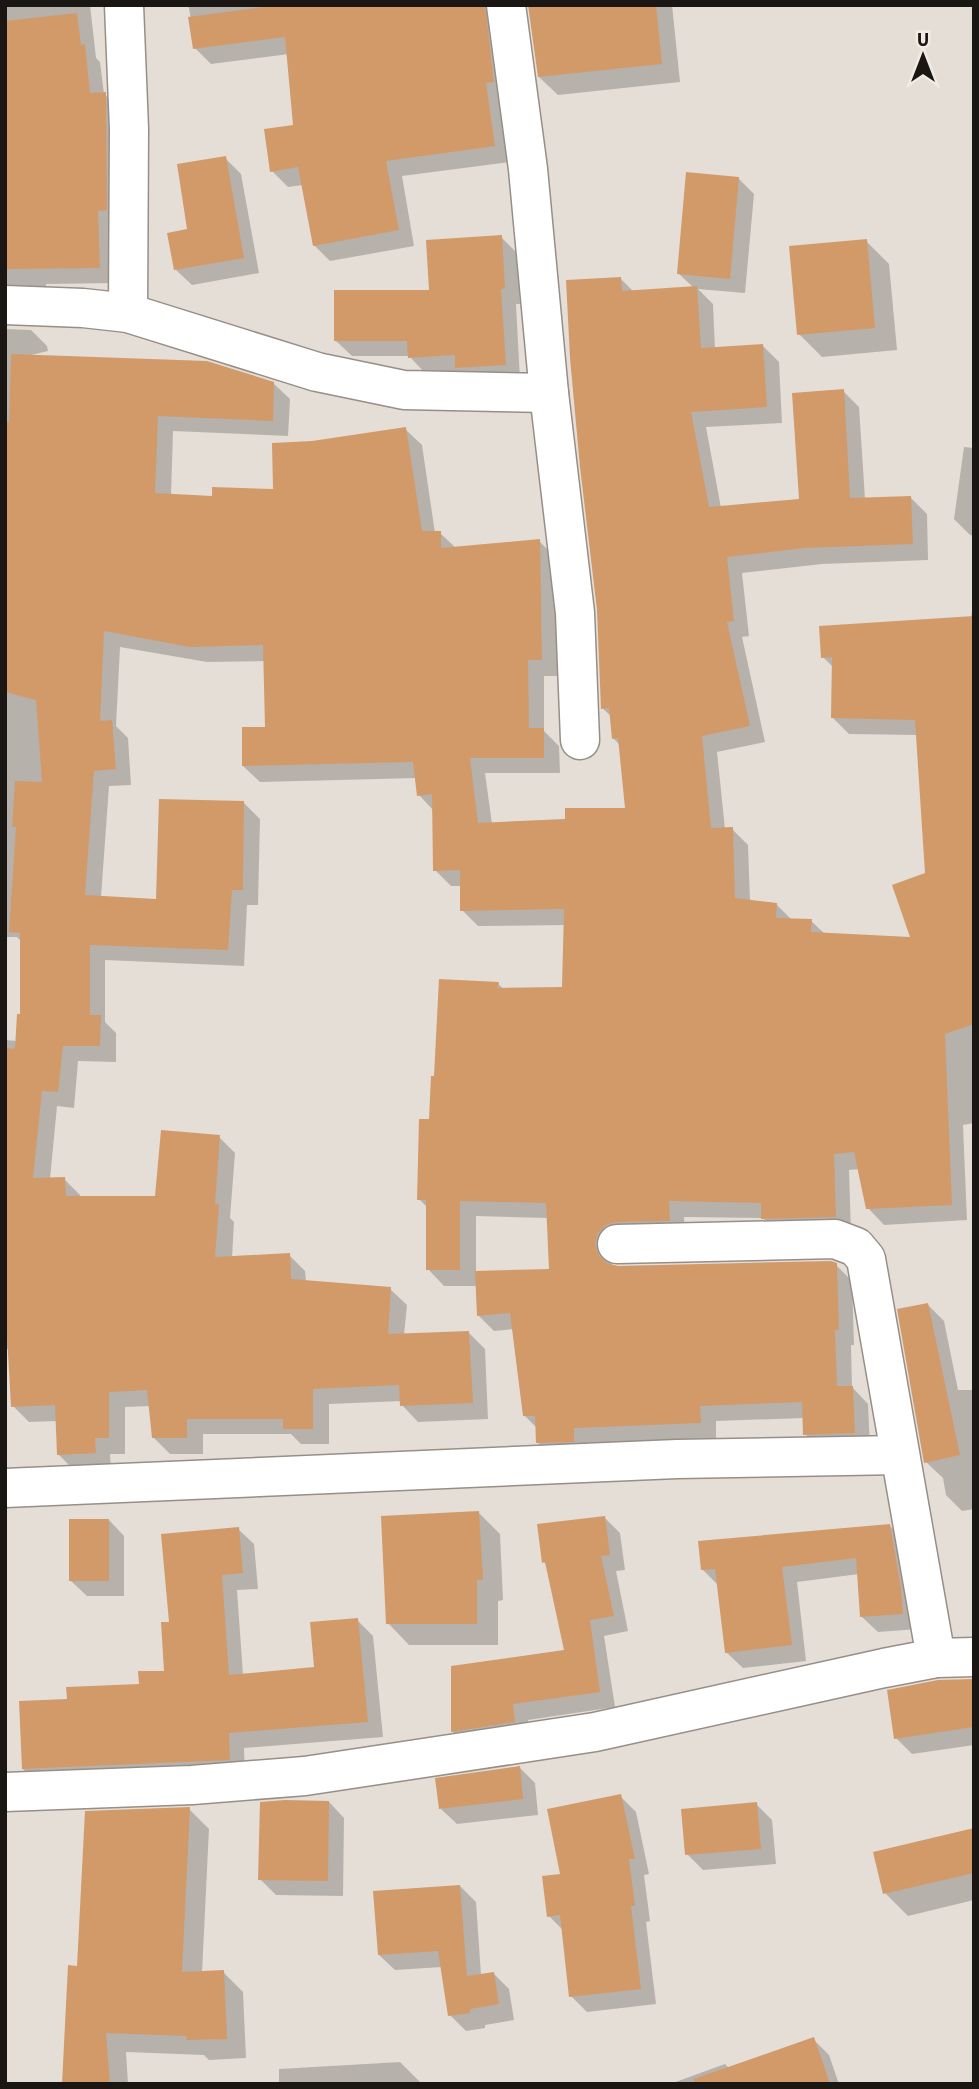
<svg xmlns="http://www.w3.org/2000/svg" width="979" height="2089" font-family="'Source Sans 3',sans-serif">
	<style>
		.shadow { fill: #0003; fill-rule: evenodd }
		.building { fill: #d29a69 }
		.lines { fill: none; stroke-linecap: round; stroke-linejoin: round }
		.minor-casing { stroke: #968f88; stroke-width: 41 }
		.minor { stroke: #fff; stroke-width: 38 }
	</style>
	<rect width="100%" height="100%" fill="#e5ded7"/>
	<!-- shadow -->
	<g class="shadow">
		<path d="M5 5H90L96 58 100 62 104 94 121 110 115 283 46 284V299L5 307Z"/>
		<path d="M186 5H485L500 21 510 162 402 176 414 246 330 261 314 245 303 185 288 187 272 171 295 126 289 54 211 64 195 48 189 8Z"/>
		<path d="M529 5H672L680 82 558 95 539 77Z"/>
		<path d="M225 158 241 174 259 273 192 285 176 270 189 231Z"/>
		<path d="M738 178 754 194 745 293 698 289 713 304 715 349 763 346 779 362 782 423 706 427 721 508 801 500 843 391 859 407 865 499 911 498 927 514 928 560 822 564 742 573 749 636 742 637 765 742 717 752 725 829H732L748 845 750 901 777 905 792 920 811 921 825 934 913 939 927 875 918 735 849 734 833 718 834 668 823 657 971 618 974 596V1123L963 1125 967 1220 884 1225 868 1208 860 1169 849 1170 851 1233 779 1234 763 1218 684 1217 685 1236 611 1261 612 1266 836 1265 852 1281 854 1345H851L852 1387 868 1404 870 1448 821 1450 805 1434 804 1418 716 1421V1438L589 1443V1457L554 1459 537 1442V1428L525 1416 514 1329 494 1331 478 1315 477 1286H444L428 1269V1208L419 1199 430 1121 498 984 504 989 564 988 565 925 478 926 462 910V886H451L435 870 434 811 419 795 417 778 260 782 243 766 267 729 265 661 207 662 120 647 116 726 128 738 131 785 109 786 101 897 158 901 244 803 260 819 258 905H247L244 966 105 960V1022L116 1033V1062L78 1061 74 1108 57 1106 50 1179H64L80 1195V1198H156L219 1137 235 1153 230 1218 234 1222 232 1258 289 1255 305 1271 306 1282 390 1289 407 1305 404 1335 469 1333 485 1349 488 1419 418 1422 402 1405V1401L329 1404V1444H301L291 1434H203V1454H170L154 1438 151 1406 125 1407V1454H110L111 1469 75 1471 59 1455 58 1421 29 1422 13 1406 10 1349H5V1040L17 1041 22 1015V942L17 937H5V329L31 330 47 346 48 351 27 356 273 383 290 399 288 436 173 431 171 496 213 498 274 491 313 443 405 429 422 445 435 533H440L456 548 539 541 555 557 558 676H544V731L559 746 560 773H485L492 824 567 820 627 810 620 745 613 738 612 717 602 708 620 278 634 292 694 288 678 273ZM476 1216 548 1218 551 1271 476 1273Z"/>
		<path d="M501 237 517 253 520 304H516L520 380 473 383 461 371 425 373 409 356H352L336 341 431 292Z"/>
		<path d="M866 241 889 264 897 350 822 357 799 334Z"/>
		<path d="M964 447 974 448V536L970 535 954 519Z"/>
		<path d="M928 1305 944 1321 958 1390H974V1509L962 1511 946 1495 943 1478 926 1462Z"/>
		<path d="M478 1512 500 1534 503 1600 498 1601V1645H409L388 1623Z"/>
		<path d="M604 1517 620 1533 625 1570 616 1571 628 1631 604 1636 615 1707 528 1720 530 1737 468 1747 452 1731 566 1651 547 1566 544 1562Z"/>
		<path d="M109 1520 124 1536V1596H87L71 1581Z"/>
		<path d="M890 1526 906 1542 918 1629 878 1632 862 1617 859 1574 797 1582 806 1661 743 1668 727 1653 719 1586 702 1569Z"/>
		<path d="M238 1529 254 1544 258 1589 237 1590 243 1675 316 1668 357 1620 373 1636 383 1737 244 1748 245 1775 39 1785 23 1769 68 1701 141 1685 166 1672 171 1623Z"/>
		<path d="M974 1681V1745L912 1754 896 1738Z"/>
		<path d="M519 1767 535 1783 538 1815 457 1824 441 1809Z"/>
		<path d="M620 1796 636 1812 649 1874 644 1875 650 1921 646 1922 656 2004 587 2012 571 1996 564 1931 549 1916 562 1876Z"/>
		<path d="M329 1802 344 1818 343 1896 276 1895 260 1879Z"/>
		<path d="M756 1804 772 1820 776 1864 703 1870 687 1854Z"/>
		<path d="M189 1809 209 1829 202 1973 223 1972 243 1992 246 2058 209 2060 204 2055 126 2052 128 2084H64L79 1967Z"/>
		<path d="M974 1830V1900L908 1916 885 1893Z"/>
		<path d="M460 1886 476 1902 481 1975 493 1973 509 1989 514 2020 485 2025V2028L466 2031 450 2015 442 1967 395 1970 379 1955Z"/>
		<path d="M813 2039 829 2055 839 2084H670L725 2064 730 2069Z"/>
		<path d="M400 2062 422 2084H279V2069Z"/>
	</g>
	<!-- building -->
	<g class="building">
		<path d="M278 5H485L494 82 486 83 495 146 386 161 399 230 313 246 298 167 270 172 264 129 293 125 285 37 193 49 188 17Z"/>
		<path d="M528 5H656L662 64 538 77Z"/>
		<path d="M77 13 81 45 85 44 90 93 106 92 107 210 98 211 100 268 5 269V21Z"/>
		<path d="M226 156 244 258 174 270 167 233 187 229 177 164Z"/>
		<path d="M686 172 739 177 730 279 677 274Z"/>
		<path d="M502 235 505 288 501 289 506 365 455 368V355L408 358 407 341H334V290H429L426 240Z"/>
		<path d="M867 239 875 328 797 335 789 246Z"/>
		<path d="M621 277 622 291 697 286 701 348 763 344 767 407 691 412 709 507 799 499 792 393 844 389 850 498 911 496 913 544 805 548 727 557 734 621 727 622 750 726 702 736 711 828 733 827 735 898 777 903 776 918 812 919 811 932 910 937 892 885 925 873 915 720 831 718 832 657 821 658 819 626 974 616V1024L945 1034 952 1205 866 1209 854 1152 834 1154 836 1217 761 1219V1203L669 1201 670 1221 616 1222 606 1225 598 1233 595 1244 599 1256 607 1263 618 1266 831 1261 837 1263 839 1330H835L837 1386H853L855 1433 803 1435 802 1402 700 1406 701 1423 574 1428V1442L536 1443 535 1416H523L510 1313 477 1316 475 1271 549 1269 546 1203 460 1201V1270H426V1200H417L419 1119H429L431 1076H434L439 979 499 982 498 988 562 987 564 909 460 911V870L433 871 432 794 417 796 413 762 242 766V727H265L263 645 190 647 104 631 100 721 112 720 116 769 94 771 85 895 156 899 159 799 244 801 243 890H232L228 950 90 945V1015H101L100 1046H63L58 1092 42 1091 33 1178 65 1177 66 1196H155L161 1130 220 1135 215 1204H219L215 1257 290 1253 291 1279 391 1287 388 1334 469 1331 473 1403 400 1406 399 1385 313 1389V1429H283V1419H187V1438H152L147 1390 109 1392V1438H95L96 1453 57 1455 55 1405 11 1407 7 1335 5 1334V1071L7 1048 15 1049 17 1014H20V933L9 932 16 827H12L15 781 42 782 36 700 5 692V422H9L11 354 207 361 274 382 273 421 158 416 155 493 212 496V487L273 489 272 443 312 441 406 427 422 531H441V548L540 539 542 660H528L529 728H544V758H470L478 823 565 819V808H625L618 738 612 739 609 708 601 709 597 610 580 467 570 358 566 280Z"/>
		<path d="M928 1303 960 1455 924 1463 897 1309Z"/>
		<path d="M479 1511 483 1580H477V1624H386L381 1516Z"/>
		<path d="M605 1516 610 1555 601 1556 614 1616 590 1620 600 1692 513 1704 515 1722 451 1732V1666L564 1650 545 1562 542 1563 537 1524Z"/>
		<rect x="69" y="1519" width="40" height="62"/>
		<path d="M890 1524 901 1588 903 1614 860 1617 856 1558 782 1567 792 1645 725 1653 715 1569 701 1570 698 1541Z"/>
		<path d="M239 1527 243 1573 222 1575 229 1675 314 1667 310 1622 358 1618 368 1722 229 1733 230 1760 22 1769 19 1701 67 1699 66 1687 139 1684 138 1671H164L161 1622H169L161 1534Z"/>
		<path d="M974 1679V1727L894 1739 887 1690 938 1680Z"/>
		<path d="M520 1766 523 1799 439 1809 435 1778Z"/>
		<path d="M621 1794 635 1859H629L635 1906H631L641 1989 569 1997 560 1915 547 1917 542 1876 560 1874 547 1809Z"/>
		<path d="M285 1800 329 1801 328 1881 258 1880 260 1802Z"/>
		<path d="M757 1802 761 1849 685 1855 681 1809Z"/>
		<path d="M190 1807 182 1972 224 1970 227 2039 187 2040 186 2036 106 2033 110 2084H62L68 1965 77 1966 85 1811Z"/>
		<path d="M974 1828V1873L883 1894 873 1852Z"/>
		<path d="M460 1885 467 1976 494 1972 499 2004 470 2009V2013L448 2016 438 1951 378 1955 373 1891Z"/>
		<path d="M814 2037 830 2084H695L694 2079Z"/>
	</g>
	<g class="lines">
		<defs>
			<g id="minor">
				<path d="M124 5 129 129 128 313"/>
				<path d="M506 5 528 169 549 393 575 613 580 740"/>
				<path d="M5 305 83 308 128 313 317 372 404 390 549 393"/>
				<path d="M617 1244 835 1239 856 1247 866 1259 936 1658"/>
				<path d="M5 1488 677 1459 900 1455"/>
				<path d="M5 1792 192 1785 305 1776 595 1732 884 1668 936 1658 974 1657"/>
			</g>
		</defs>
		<!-- minor casing -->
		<use href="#minor" class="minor-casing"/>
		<!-- minor -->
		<use href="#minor" class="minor"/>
	</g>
	<!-- border -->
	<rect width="979" height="2089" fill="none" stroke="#191614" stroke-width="14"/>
	<!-- north arrow -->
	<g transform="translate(923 56)" stroke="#f2ebe4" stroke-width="5" paint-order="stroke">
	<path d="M0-5L12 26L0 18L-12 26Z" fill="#191614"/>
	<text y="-10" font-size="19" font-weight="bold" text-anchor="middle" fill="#191614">U</text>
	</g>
</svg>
